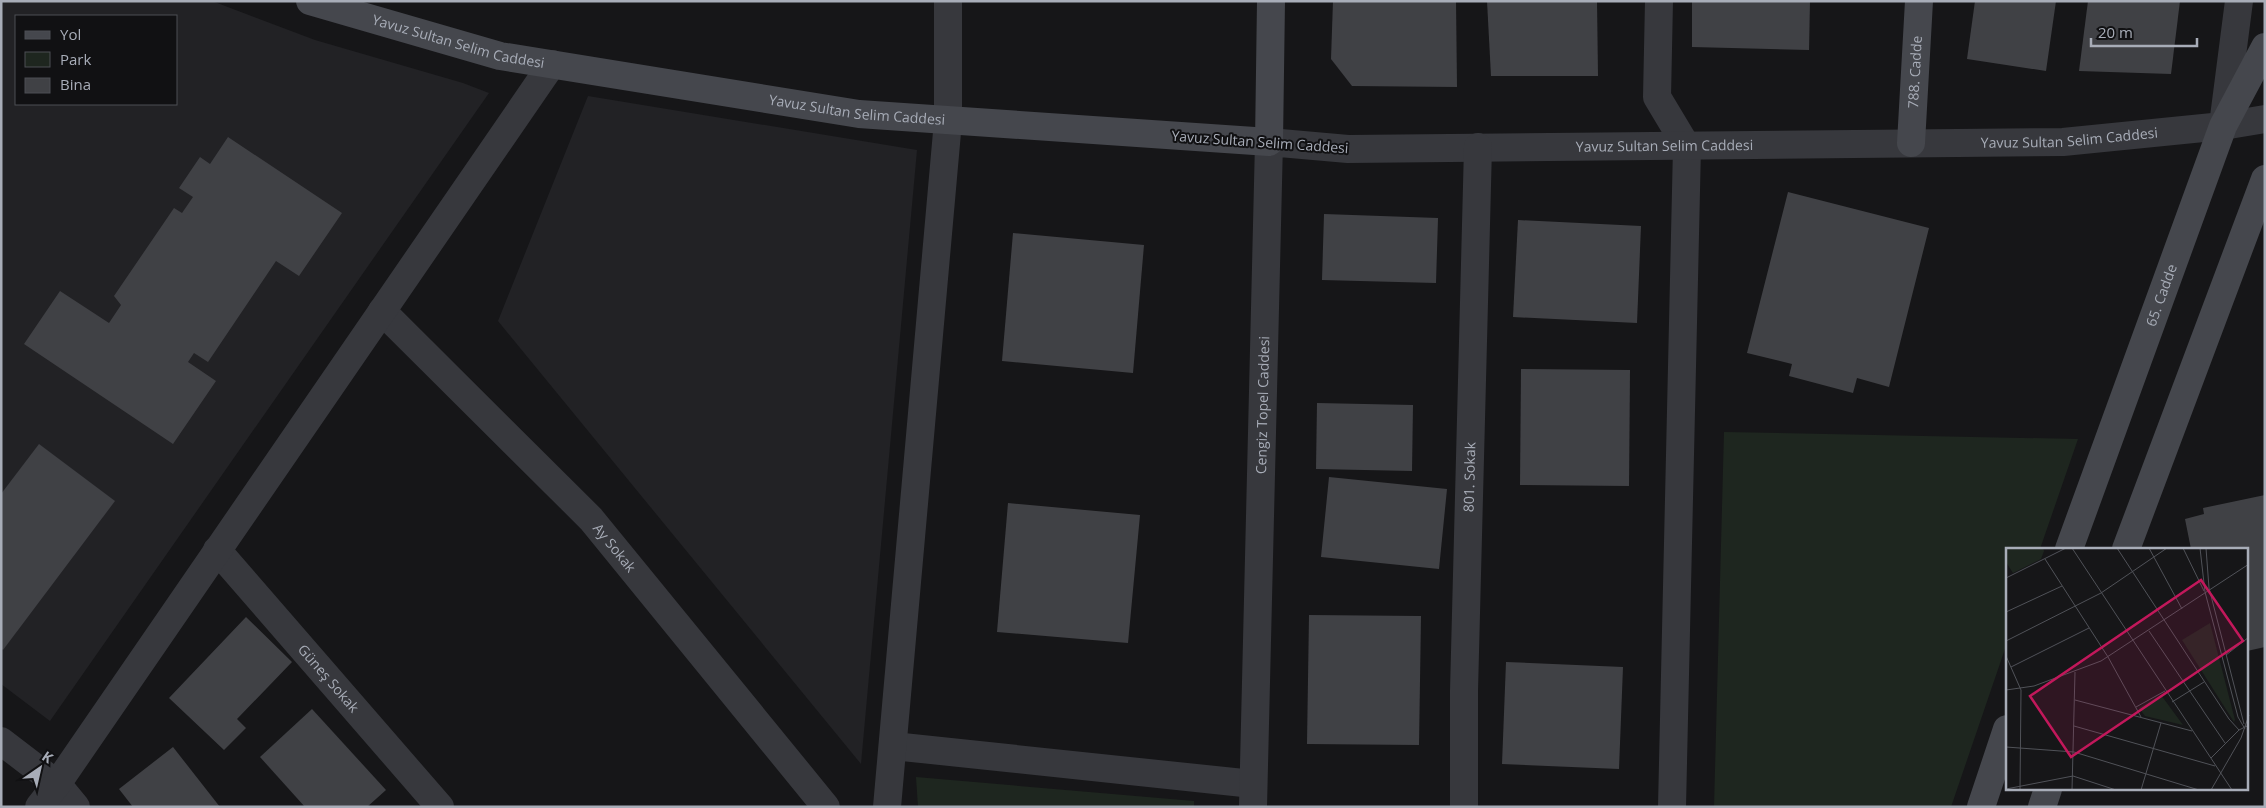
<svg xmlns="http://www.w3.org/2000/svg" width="2266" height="808" font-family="'Open Sans',sans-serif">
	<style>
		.built { fill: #222225; fill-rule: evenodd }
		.green { fill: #1e261f }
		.building { fill: #404145 }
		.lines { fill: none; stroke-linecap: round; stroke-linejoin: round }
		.street { stroke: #37383d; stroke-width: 28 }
		.secondary { stroke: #45474d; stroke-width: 28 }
		.labels { text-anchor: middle; stroke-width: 4; stroke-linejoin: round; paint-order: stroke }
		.street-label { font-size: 14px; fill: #a8adb8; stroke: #111113 }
		.inset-road { fill: none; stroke: #505258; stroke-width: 1 }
		.view { fill: #c2185b; fill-opacity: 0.15; stroke: #c2185b; stroke-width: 2.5 }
		.inset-edge { fill: none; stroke: #a8adb8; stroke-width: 2.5 }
	</style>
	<rect width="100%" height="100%" fill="#161618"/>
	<!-- built -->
	<g class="built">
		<path d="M1 1H212L315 40 463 83 489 93 50 721 1 684ZM16 16H176V104H16Z"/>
		<path d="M588 96 917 150 861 764 498 321Z"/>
	</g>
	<!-- green -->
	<g class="green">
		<path d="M1724 432 2078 439 2040 549H2007V643L1951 807H1714Z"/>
		<path d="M916 777 1194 801V807H918Z"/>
	</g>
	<!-- building -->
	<g class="building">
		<path d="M1333 1H1456L1457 87 1352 86 1331 59Z"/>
		<path d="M1487 1H1597L1598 76H1491Z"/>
		<path d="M1692 1H1810L1809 50 1692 47Z"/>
		<path d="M1975 1H2056L2046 71 1967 59Z"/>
		<path d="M2088 1H2180L2171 74 2079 71Z"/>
		<path d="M228 137 342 213 299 276 276 261 208 362 194 353 188 362 216 381 173 444 24 344 60 291 109 323 121 305 114 296 174 208 182 213 193 197 179 188 200 157 210 164Z"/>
		<path d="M1788 192 1929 228 1889 387 1857 378 1853 393 1789 376 1792 364 1747 353Z"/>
		<path d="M1324 214 1438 218 1436 283 1322 280Z"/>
		<path d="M1518 220 1641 226 1637 323 1513 317Z"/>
		<path d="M1013 233 1144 245 1133 373 1002 361Z"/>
		<path d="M1521 369 1630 370 1629 486 1520 485Z"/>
		<path d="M1317 403 1413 405 1412 471 1316 469Z"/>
		<path d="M39 444 115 501 3 650 1 648V494Z"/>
		<path d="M1329 477 1447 489 1439 569 1321 557Z"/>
		<path d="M2265 495V647L2247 651V549H2191L2185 519 2204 514 2203 508Z"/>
		<path d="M1008 503 1140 515 1128 643 997 632Z"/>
		<path d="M1309 615 1421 616 1419 745 1307 744Z"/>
		<path d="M246 617 292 662 237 719 246 728 224 750 169 698Z"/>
		<path d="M1506 662 1623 667 1619 769 1502 764Z"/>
		<path d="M312 709 386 790 367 807H305L260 757Z"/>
		<path d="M173 747 220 807H133L119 789Z"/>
	</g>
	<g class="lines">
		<!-- street -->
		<g class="street">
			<path d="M1659 1 1657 97 1687 147 1672 807"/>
			<path d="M2223 125 2239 1"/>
			<path id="s1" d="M382 311 591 519 826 807"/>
			<path id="s2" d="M217 550 440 807"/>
			<path d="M1 741 57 784 76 807"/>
			<path d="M893 746 1253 784"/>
			<path d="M39 807 57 784 552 64"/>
			<path d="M887 807 948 121V1"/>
			<path id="s3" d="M1253 807 1269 142 1348 149 2063 142 2223 126 2265 119"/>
			<path id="s4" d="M1464 807V691L1478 147"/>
		</g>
		<!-- secondary -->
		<g class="secondary">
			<path id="s5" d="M310 1 500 56 859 114 1269 142 1271 1"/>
			<path id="s6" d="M1911 143 1919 1"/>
			<path id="s7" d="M2069 549 2223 126 2265 47"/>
			<path d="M2126 549 2265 179"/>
			<path d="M1981 807 2007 729"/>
			<path d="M2042 807 2048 789"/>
		</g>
	</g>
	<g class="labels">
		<!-- street labels -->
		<g class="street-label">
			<text dy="5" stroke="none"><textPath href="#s5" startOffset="154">Yavuz Sultan Selim Caddesi</textPath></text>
			<text dy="5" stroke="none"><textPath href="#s6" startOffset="71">788. Cadde</textPath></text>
			<text dy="5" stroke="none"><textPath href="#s5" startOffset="559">Yavuz Sultan Selim Caddesi</textPath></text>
			<text dy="5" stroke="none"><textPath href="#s3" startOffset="1466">Yavuz Sultan Selim Caddesi</textPath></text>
			<text transform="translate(1260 142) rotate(4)" y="5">Yavuz Sultan Selim Caddesi</text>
			<text dy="5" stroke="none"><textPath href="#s3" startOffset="1061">Yavuz Sultan Selim Caddesi</textPath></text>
			<text dy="5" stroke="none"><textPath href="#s7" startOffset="270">65. Cadde</textPath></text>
			<text dy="5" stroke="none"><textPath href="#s3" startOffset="402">Cengiz Topel Caddesi</textPath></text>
			<text dy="5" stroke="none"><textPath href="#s4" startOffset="330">801. Sokak</textPath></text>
			<text dy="5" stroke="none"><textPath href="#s1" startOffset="332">Ay Sokak</textPath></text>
			<text dy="5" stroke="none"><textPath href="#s2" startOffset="170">Güneş Sokak</textPath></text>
		</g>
	</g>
	<!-- overview -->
	<g transform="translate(2006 548)">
		<rect width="242" height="242" fill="#161618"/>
		<path d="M0 0H37L38 3 35 11 7 25 0 14ZM204 75 229 172 228 174 176 92ZM155 147 177 177 139 168 133 160Z" fill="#1e261f"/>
		<path class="inset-road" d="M66 0 226 242M111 0 223 171 233 182 243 177M143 0 176 61M177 0 198 43M194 0 199 44 232 169 239 181M200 0 203 40 238 176M39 11 102 109 135 169M0 30 60 0M0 64 56 38M143 83 219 195M0 93 95 45 161 0M220 107 243 89M0 108 15 142 14 242M5 119 83 80M0 142 28 138 95 113 243 16M69 152 186 183M166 154 198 134M130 159 159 143M68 178 209 218M0 199 68 204 193 242M205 210 233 182M0 241 67 228 110 242M66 242 69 124M135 242 155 175M205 242 235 190 243 167"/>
		<path class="view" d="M195 32 237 93 65 209 24 148Z"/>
		<rect width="242" height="242" class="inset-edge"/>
	</g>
	<!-- border -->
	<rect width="2266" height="808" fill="none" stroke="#a8adb8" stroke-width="5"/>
	<!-- legend -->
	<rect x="15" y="15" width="162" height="90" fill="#111113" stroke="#4d4f55"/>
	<rect x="25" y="31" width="25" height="8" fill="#45474d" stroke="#4d4f55"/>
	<text x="60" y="40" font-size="15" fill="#a8adb8">Yol</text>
	<rect x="25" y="52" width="25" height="15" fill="#1e261f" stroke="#4d4f55"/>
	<text x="60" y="65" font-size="15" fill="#a8adb8">Park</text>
	<rect x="25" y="78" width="25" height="15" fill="#404145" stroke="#4d4f55"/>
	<text x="60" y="90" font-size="15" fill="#a8adb8">Bina</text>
	<!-- north arrow -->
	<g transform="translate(40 768) rotate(34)" stroke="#111113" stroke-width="4" paint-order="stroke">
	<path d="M0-4L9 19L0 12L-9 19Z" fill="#a8adb8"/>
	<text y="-8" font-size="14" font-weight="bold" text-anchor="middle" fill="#a8adb8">K</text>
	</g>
	<!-- scale -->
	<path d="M2091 38v8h106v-8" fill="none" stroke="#a8adb8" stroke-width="2.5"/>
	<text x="2098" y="38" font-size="15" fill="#a8adb8" stroke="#111113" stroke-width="4" paint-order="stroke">20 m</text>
</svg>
